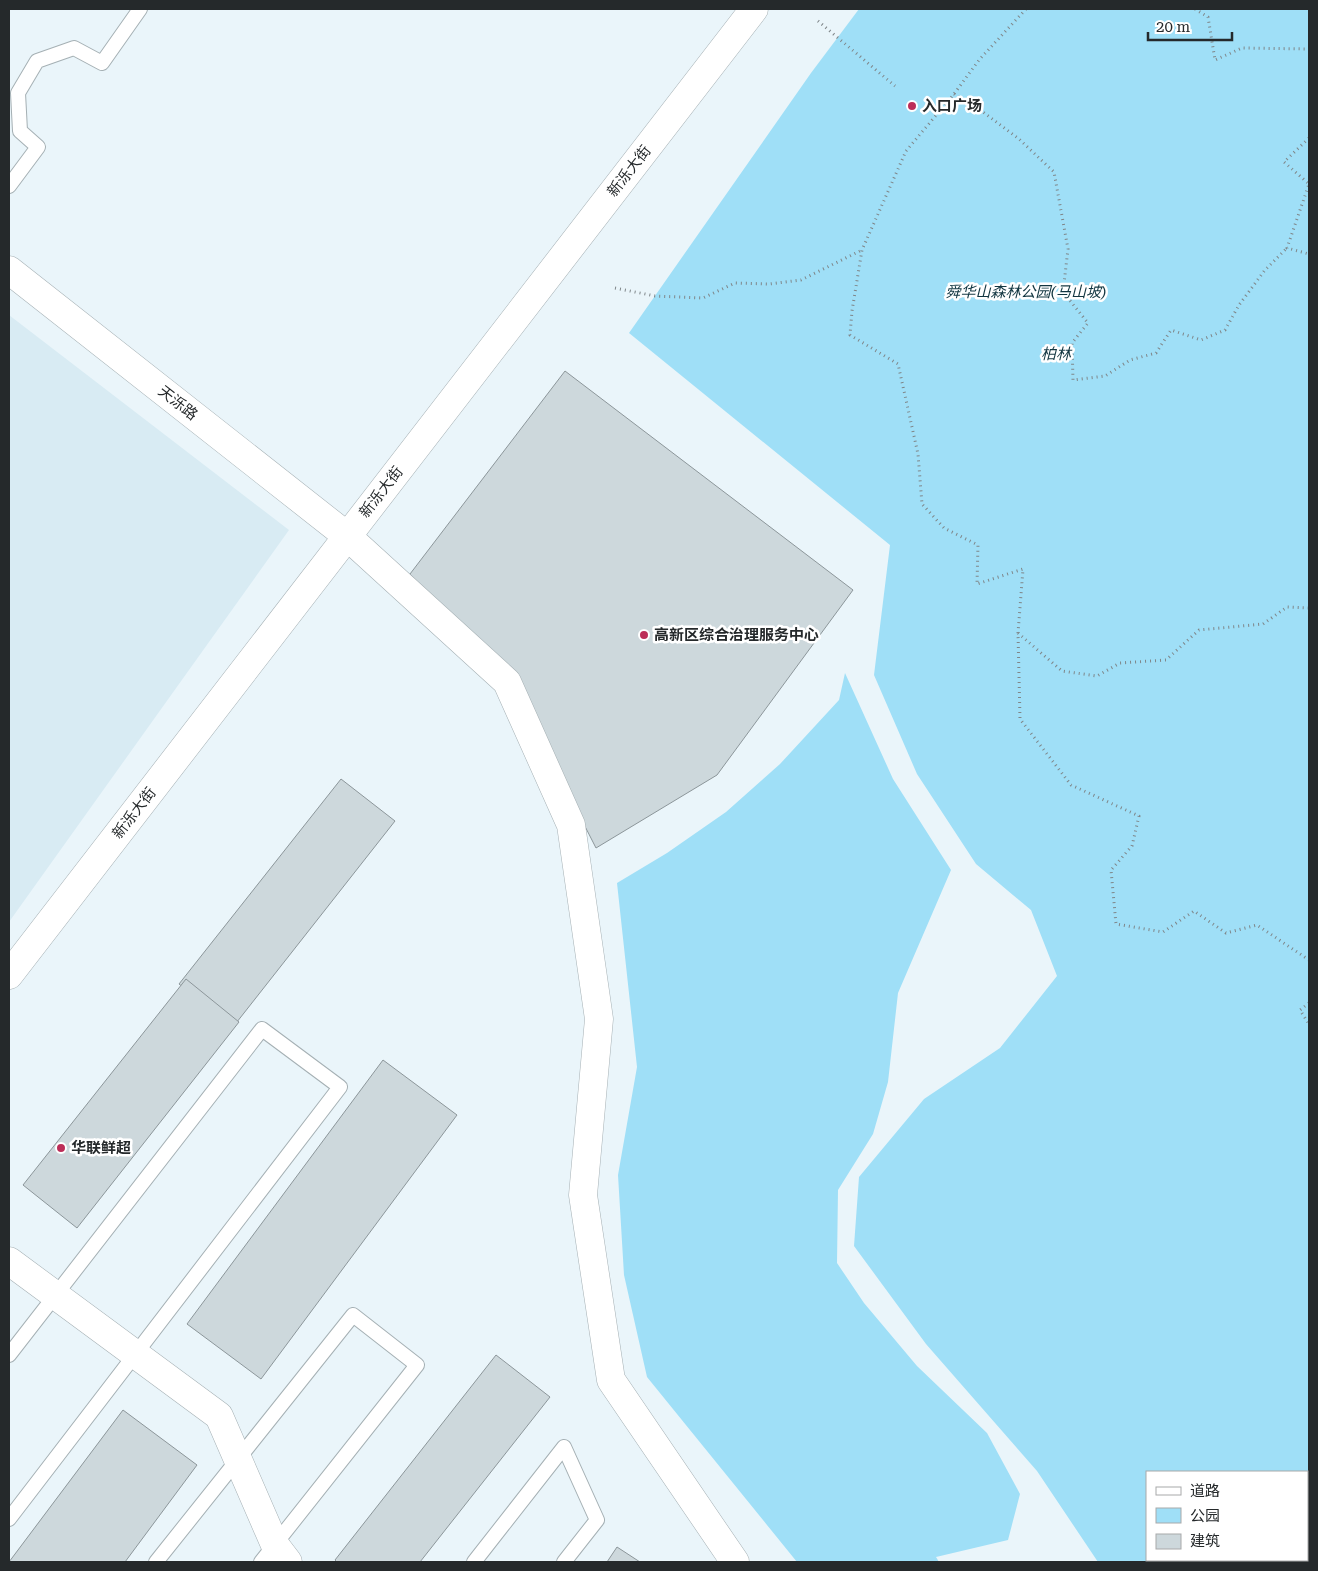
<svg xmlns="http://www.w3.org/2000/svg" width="1318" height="1571" font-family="'Roboto Serif','Noto Sans SC',serif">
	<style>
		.built { fill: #d8ebf3 }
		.green { fill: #9fdff7; fill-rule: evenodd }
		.building { fill: #cdd8dc; stroke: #8c969a }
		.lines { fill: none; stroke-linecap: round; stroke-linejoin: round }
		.service-casing { stroke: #a5b0b4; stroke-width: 16 }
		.minor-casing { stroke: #a5b0b4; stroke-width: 29 }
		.tertiary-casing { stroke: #a5b0b4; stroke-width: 29 }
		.secondary-casing { stroke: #a5b0b4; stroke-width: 29 }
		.path { stroke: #7f8689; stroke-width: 3; stroke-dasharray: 1 4; stroke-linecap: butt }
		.service { stroke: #fff; stroke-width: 14 }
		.minor { stroke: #fff; stroke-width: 28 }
		.tertiary { stroke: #fff; stroke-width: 28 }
		.secondary { stroke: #fff; stroke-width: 28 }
		.poi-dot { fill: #bc2d58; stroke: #fff; stroke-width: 2 }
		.labels { text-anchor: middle; stroke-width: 5; stroke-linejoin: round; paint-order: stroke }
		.poi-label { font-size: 15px; font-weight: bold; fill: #25292b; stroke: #fff; text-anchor: start }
		.street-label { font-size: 15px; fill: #25292b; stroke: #fff }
		.park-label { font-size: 15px; font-style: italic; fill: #123641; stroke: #fff }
	</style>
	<rect width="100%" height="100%" fill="#eaf5fa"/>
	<!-- built -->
	<path class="built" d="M9 315 289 530 9 922Z"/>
	<!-- green -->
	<g class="green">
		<path d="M859 9H1309V1562H1098L1037 1471 926 1344 854 1246 859 1177 924 1099 1000 1048 1057 976 1031 910 976 864 917 774 874 675 890 545 629 333 811 73ZM1147 1472H1307V1560H1147Z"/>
		<path d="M845 673 893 779 951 870 898 993 888 1082 873 1134 838 1190 837 1263 864 1303 917 1366 987 1433 1020 1494 1008 1540 936 1557 939 1562H797L647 1377 624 1275 618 1175 637 1067 617 883 667 853 726 812 780 764 839 700Z"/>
	</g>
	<!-- building -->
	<g class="building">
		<path d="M565 371 853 590 717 775 596 848 510 679 410 574Z"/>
		<path d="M341 779 395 821 233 1027 179 984Z"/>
		<path d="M186 979 239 1022 77 1228 23 1185Z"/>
		<path d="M383 1060 457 1115 261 1379 187 1324Z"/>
		<path d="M496 1355 550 1397 420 1562H337L335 1560Z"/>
		<path d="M123 1410 197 1465 125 1562H9Z"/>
		<path d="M617 1547 640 1562H607Z"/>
	</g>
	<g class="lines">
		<defs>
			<g id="service">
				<path d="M9 186 38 147 20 131 18 93 37 61 74 48 102 63 140 9"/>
				<path d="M9 1355 262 1029 340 1087 9 1519"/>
				<path d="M156 1562 353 1315 417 1365 261 1562"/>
				<path d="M474 1562 564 1447 597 1520 564 1562"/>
			</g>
			<path id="minor" d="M9 1261 219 1416 275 1545 288 1562"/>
			<path id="tertiary" d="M9 270 347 536 507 682 571 825 599 1019 583 1195 611 1380 735 1562"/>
			<path id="secondary" d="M9 975 754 9"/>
		</defs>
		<!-- service casing -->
		<use href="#service" class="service-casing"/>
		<!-- minor casing -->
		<use href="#minor" class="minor-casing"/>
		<!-- tertiary casing -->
		<use href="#tertiary" class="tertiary-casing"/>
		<!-- secondary casing -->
		<use href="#secondary" class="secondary-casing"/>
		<!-- path -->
		<g class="path">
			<path d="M1026 9 979 60 954 94 906 151 862 250 852 311 850 335 898 364 918 454 922 504 944 528 978 545 977 584 1023 569 1018 633 1020 719 1071 785 1139 816 1132 846 1111 870 1116 924 1163 932 1194 911 1226 933 1257 925 1309 960"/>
			<path d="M1195 9 1208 17 1215 60 1242 48 1309 49"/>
			<path d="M818 21 895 86"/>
			<path d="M954 94 983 112 1019 139 1054 172 1068 249 1063 292 1088 323 1072 343 1073 380 1105 376 1130 360 1156 353 1171 330 1201 340 1225 330 1239 305 1265 270 1287 248"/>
			<path d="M1309 138 1284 162 1309 184 1287 248 1309 254"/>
			<path d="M615 288 655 296 703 298 735 283 769 284 801 280 862 250"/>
			<path d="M1018 633 1062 671 1097 676 1120 663 1166 660 1199 630 1263 624 1287 607 1309 608"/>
			<path d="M1309 1003 1300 1010 1309 1024"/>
		</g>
		<!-- service -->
		<use href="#service" class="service"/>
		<!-- minor -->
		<use href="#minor" class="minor"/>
		<!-- tertiary -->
		<use href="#tertiary" class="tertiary"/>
		<!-- secondary -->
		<use href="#secondary" class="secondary"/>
	</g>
	<!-- markers -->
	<g class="poi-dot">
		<circle cx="912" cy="106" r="5"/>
		<circle cx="644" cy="635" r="5"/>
		<circle cx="61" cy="1148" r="5"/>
	</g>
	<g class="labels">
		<!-- poi labels -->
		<g class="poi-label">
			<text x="922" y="111">入口广场</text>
			<text x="654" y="640">高新区综合治理服务中心</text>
			<text x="71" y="1153">华联鲜超</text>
		</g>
		<!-- street labels -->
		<g class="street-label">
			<text transform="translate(629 171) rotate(-52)" y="5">新泺大街</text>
			<text transform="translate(178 403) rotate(38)" y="5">天泺路</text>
			<text transform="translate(381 492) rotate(-52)" y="5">新泺大街</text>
			<text transform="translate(134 813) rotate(-52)" y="5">新泺大街</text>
		</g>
		<!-- park labels -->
		<g class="park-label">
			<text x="1026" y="297">舜华山森林公园(马山坡)</text>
			<text x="1056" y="359">柏林</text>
		</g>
	</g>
	<!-- border -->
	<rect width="1318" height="1571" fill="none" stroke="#25292b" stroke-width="20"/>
	<!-- legend -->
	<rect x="1146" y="1471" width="162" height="90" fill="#ffffff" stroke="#a8a9aa"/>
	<rect x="1156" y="1487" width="25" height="8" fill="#ffffff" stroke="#a8a9aa"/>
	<text x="1190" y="1496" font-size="15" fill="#25292b">道路</text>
	<rect x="1156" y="1508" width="25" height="15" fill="#9fdff7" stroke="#a8a9aa"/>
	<text x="1190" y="1521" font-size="15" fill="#25292b">公园</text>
	<rect x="1156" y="1534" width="25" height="15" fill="#cdd8dc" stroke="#a8a9aa"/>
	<text x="1190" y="1546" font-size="15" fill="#25292b">建筑</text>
	<!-- scale -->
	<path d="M1148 32v8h84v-8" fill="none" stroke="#25292b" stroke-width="2.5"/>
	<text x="1156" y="32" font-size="15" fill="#25292b" stroke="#ffffff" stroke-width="4" paint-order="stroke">20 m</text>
</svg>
